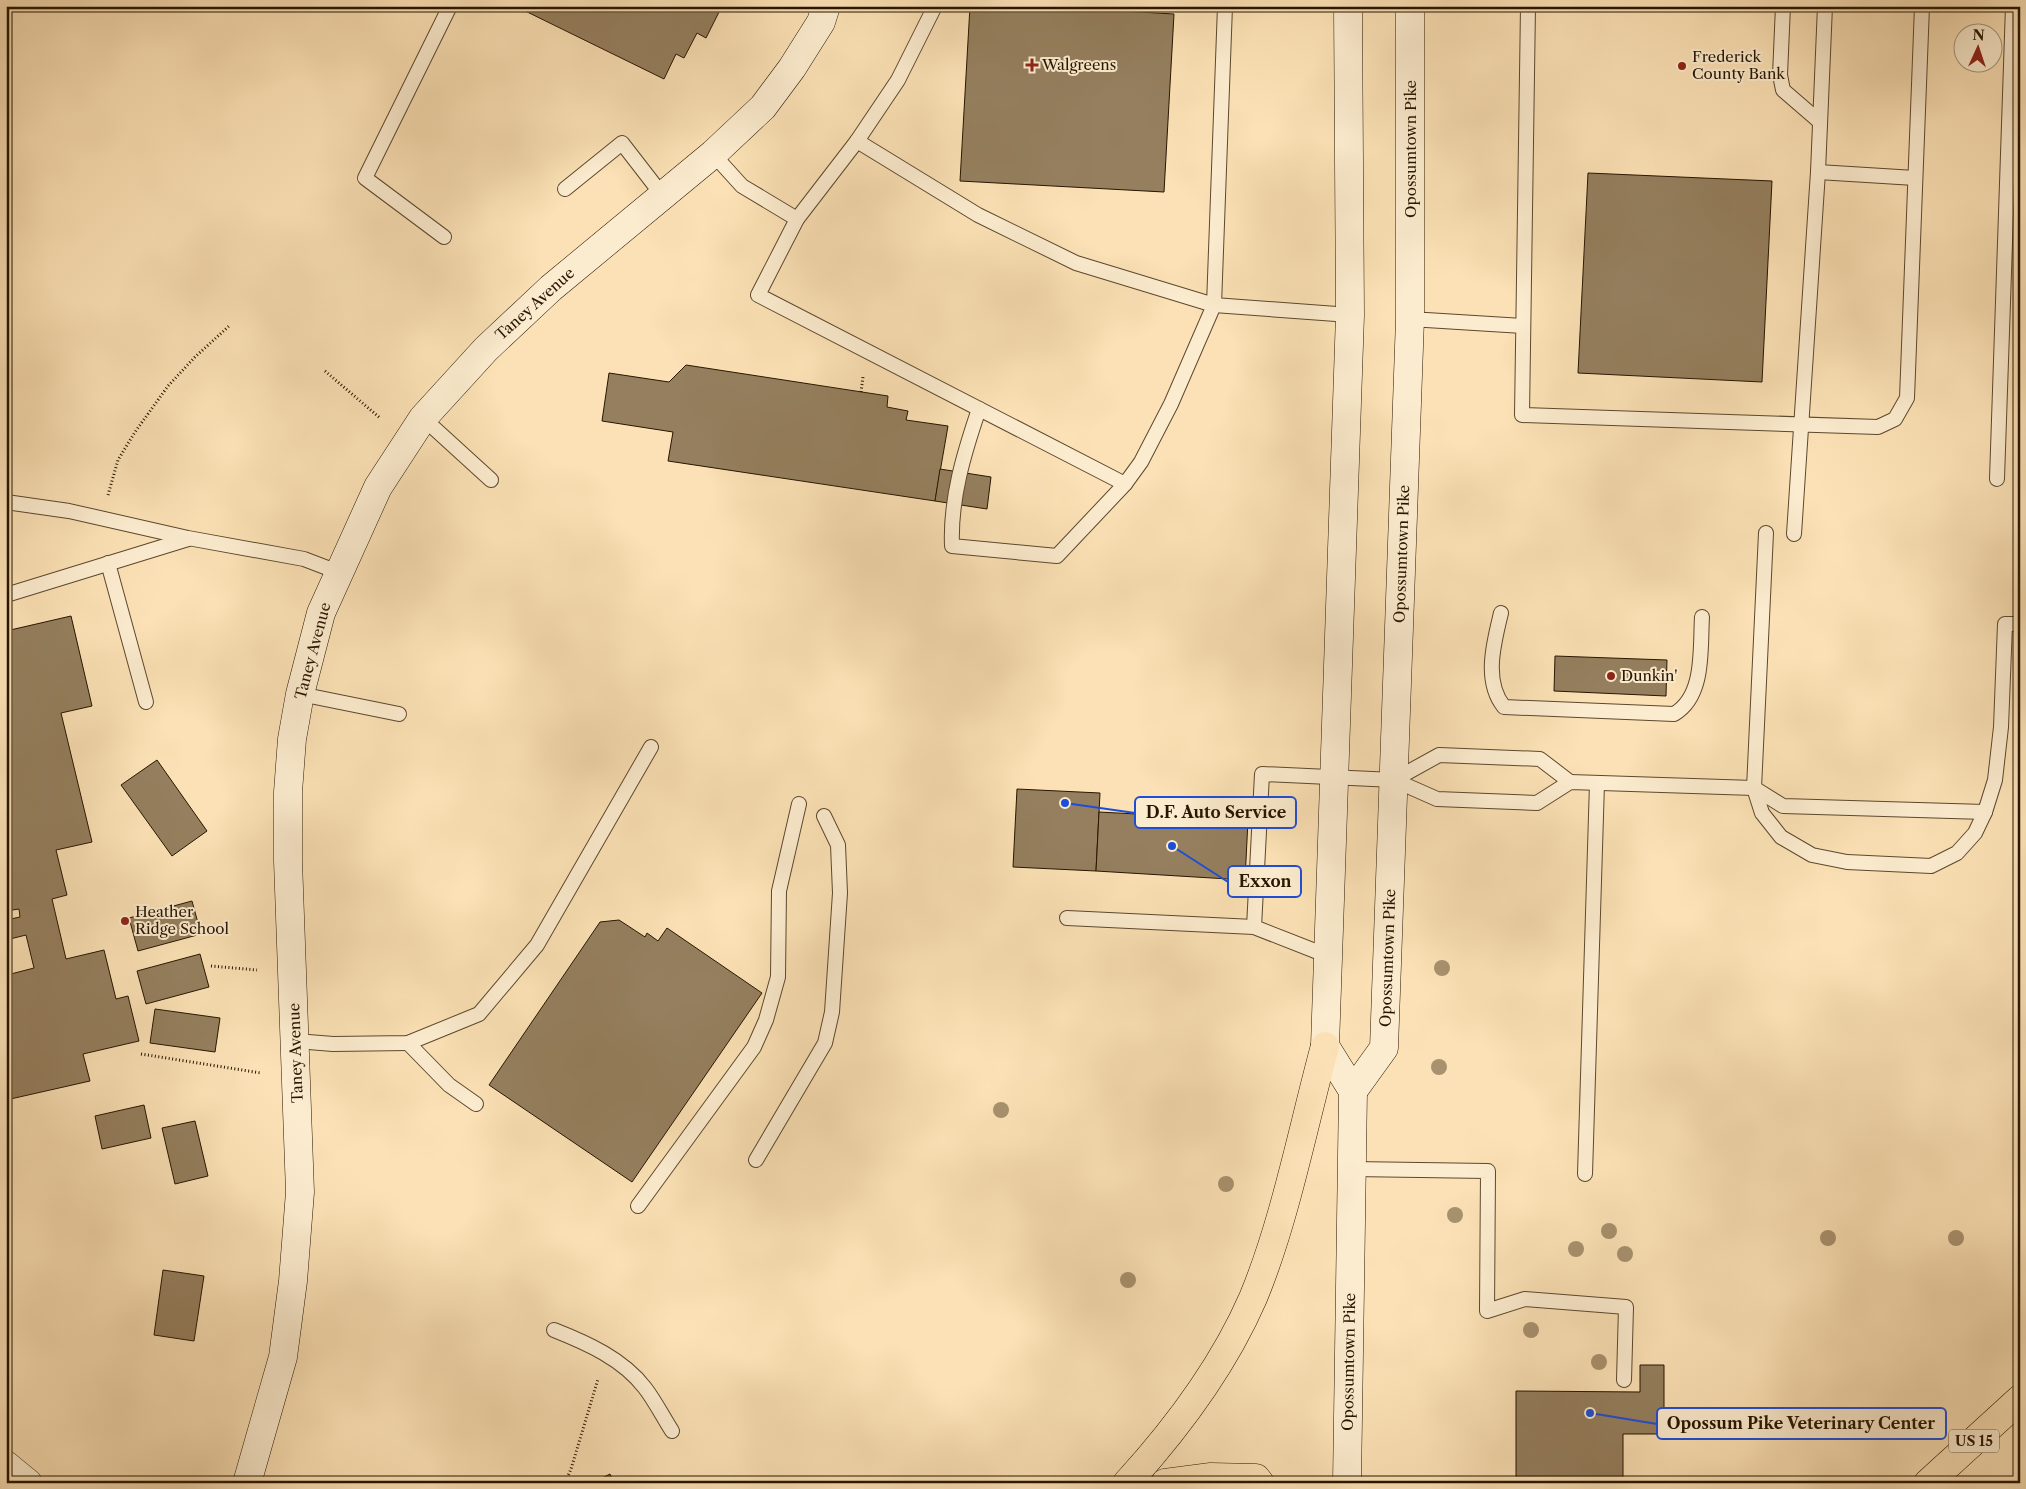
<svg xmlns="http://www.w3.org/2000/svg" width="2026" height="1489" font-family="'Libre Caslon Text',serif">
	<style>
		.building { fill: #957f5e; stroke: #271500 }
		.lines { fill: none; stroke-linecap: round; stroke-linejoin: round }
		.lane-casing { stroke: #5c482d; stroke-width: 16 }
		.street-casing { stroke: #5c482d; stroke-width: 29 }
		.secondary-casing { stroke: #271500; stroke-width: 29 }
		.highway-casing { stroke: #271500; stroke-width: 29 }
		.path { stroke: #271500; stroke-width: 3; stroke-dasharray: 1 2.5; stroke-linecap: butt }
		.lane { stroke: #fceccf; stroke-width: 14 }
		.street { stroke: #fceccf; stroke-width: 28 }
		.secondary { stroke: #fceccf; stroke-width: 28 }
		.highway { stroke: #fbe1b5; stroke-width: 28 }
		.tree { fill: #a8916e }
		.poi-dot { fill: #8f2418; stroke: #fceccf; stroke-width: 2 }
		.labels { text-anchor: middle; stroke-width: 4; stroke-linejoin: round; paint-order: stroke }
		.shield { fill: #fceccf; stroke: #67563e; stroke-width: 1 }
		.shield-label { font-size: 14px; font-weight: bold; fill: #271500 }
		.poi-label { font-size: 15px; fill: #271500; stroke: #fceccf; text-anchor: start }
		.street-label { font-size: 15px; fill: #271500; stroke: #fceccf }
		.leader { fill: none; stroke: #1d4ed8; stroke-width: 2 }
		.callout-dot { fill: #1d4ed8; stroke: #fceccf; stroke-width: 2 }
		.callout { fill: #fceccf; stroke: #1d4ed8; stroke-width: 2 }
		.callout-label { font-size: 16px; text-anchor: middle; font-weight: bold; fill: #271500 }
	</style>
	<rect width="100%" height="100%" fill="#fbe1b5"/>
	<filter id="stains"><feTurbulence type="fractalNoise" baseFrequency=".004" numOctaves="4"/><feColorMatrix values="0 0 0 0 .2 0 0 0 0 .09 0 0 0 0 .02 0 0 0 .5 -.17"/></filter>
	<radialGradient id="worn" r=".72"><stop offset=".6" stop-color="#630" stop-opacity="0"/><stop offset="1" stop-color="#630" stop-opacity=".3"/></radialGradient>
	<!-- building -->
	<g class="building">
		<path d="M515 6H722L706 38 697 33 684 58 676 54 664 79Z"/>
		<path d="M970 6H1037L1174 14 1164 192 960 181Z"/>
		<path d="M1588 173 1772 181 1762 382 1578 373Z"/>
		<path d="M686 365 888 396 887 407 908 411 906 420 948 426 935 501 668 461 673 432 602 421 609 373 669 382Z"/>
		<path d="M940 469 991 477 987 509 935 501Z"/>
		<path d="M71 616 92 706 61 713 92 842 56 850 67 895 52 899 66 959 104 950 116 999 128 996 139 1041 83 1054 90 1081 6 1100V971L7 975 34 968 26 935 6 940V920L20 917 19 909 6 911V631Z"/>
		<path d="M1555 656 1667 660 1666 696 1554 691Z"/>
		<path d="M157 760 207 831 172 856 121 785Z"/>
		<path d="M1017 789 1100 793 1096 871 1013 867Z"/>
		<path d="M1099 812 1248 820 1245 880 1096 871Z"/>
		<path d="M192 901 201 934 138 951 129 918Z"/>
		<path d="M619 920 645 937 647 933 658 941 667 928 762 993 632 1182 489 1085 600 922Z"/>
		<path d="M200 954 209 987 146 1004 137 971Z"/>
		<path d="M155 1009 220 1018 215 1052 150 1043Z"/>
		<path d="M144 1105 151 1138 102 1149 95 1116Z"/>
		<path d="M195 1121 208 1176 175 1184 162 1128Z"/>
		<path d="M163 1270 204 1276 194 1341 154 1335Z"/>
		<path d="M1640 1365H1664V1434H1623V1483H1516V1391L1640 1392Z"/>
		<path d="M610 1474 614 1483H592Z"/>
	</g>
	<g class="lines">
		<defs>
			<g id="lane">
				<path d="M935 6 898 80 857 141 978 215 1076 263 1214 305 1350 315"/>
				<path d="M1528 6 1522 415 1878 427 1895 419 1907 398 1922 6"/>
				<path d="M1783 6 1780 75 1783 90 1820 122"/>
				<path d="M857 141 797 219 758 295 1125 484"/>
				<path d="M713 154 742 186 797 219"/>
				<path d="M1818 172 1915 178"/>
				<path d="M565 189 622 143 663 196"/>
				<path d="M444 237 365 178 450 6"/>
				<path d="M1410 319 1523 326"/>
				<path d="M979 409C964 453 950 499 952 546L1057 556 1125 484 1141 462 1171 404 1214 305 1225 6"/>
				<path d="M423 418 491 480"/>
				<path d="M1997 479 2013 6"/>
				<path d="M6 502 69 511 188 538 304 559 338 572"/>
				<path d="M1766 533 1754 788 1762 813 1781 837 1812 855 1847 862 1931 866 1957 853 1975 833 1985 812"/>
				<path d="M1794 534 1818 172 1825 6"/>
				<path d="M108 563 146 702"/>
				<path d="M6 595 188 539"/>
				<path d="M1501 613C1494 642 1483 681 1504 707L1674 714C1705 696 1700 649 1702 617"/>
				<path d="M300 694 399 714"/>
				<path d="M1394 780 1439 755 1540 759 1570 782"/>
				<path d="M1067 918 1254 927 1328 956"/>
				<path d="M1254 927 1262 774 1394 780 1437 799 1537 803 1570 782 1754 788 1783 806 1985 812 1995 780 2001 727 2005 624H2020"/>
				<path d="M296 1041 333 1044 408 1043 479 1014 537 945 651 747"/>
				<path d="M408 1043 449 1085 476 1104"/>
				<path d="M756 1160 825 1043 832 1012 840 893 838 845 824 816"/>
				<path d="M1352 1169 1488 1171 1487 1311 1525 1299 1626 1307 1624 1380"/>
				<path d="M1585 1174 1597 783"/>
				<path d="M638 1206 754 1047 766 1020 778 977 779 891 799 804"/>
				<path d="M554 1330C587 1343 623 1359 645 1388 655 1401 663 1417 672 1431"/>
			</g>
			<path id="street" d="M6 1465 28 1483"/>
			<g id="secondary">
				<path d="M1353 1091 1384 1048 1410 319V6"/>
				<path d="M247 1483 283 1357 293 1281 300 1192 288 861V792L292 739 300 694 321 613 378 487 423 418 486 349 551 288 713 154 763 107 792 68 821 22 826 6"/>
				<path d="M1347 1483 1353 1091 1325 1046 1350 315 1348 6"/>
			</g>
			<g id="highway">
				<path d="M1127 1483C1178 1427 1223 1367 1253 1298 1285 1221 1303 1127 1325 1046"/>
				<path d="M1165 1483 1211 1477 1256 1478 1260 1483"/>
				<path d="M1928 1483 2020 1399"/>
			</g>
		</defs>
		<!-- lane casing -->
		<use href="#lane" class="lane-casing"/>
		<!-- street casing -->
		<use href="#street" class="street-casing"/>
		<!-- secondary casing -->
		<use href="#secondary" class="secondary-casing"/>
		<!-- highway casing -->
		<use href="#highway" class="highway-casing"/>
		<!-- path -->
		<g class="path">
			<path d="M325 371 380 418"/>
			<path d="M861 392 863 377"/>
			<path d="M108 495 118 460 135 432 168 386 195 357 229 326"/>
			<path d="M211 966 257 970"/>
			<path d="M141 1054 261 1073"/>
			<path d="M562 1483 567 1478 571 1469 598 1379"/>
		</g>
		<!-- lane -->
		<use href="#lane" class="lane"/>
		<!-- street -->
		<use href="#street" class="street"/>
		<!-- secondary -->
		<use href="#secondary" class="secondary"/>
		<!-- highway -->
		<use href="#highway" class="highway"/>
	</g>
	<!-- trees -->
	<g class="tree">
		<circle cx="1442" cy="968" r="8"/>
		<circle cx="1439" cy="1067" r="8"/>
		<circle cx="1001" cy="1110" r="8"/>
		<circle cx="1226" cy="1184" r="8"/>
		<circle cx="1455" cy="1215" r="8"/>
		<circle cx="1609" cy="1231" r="8"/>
		<circle cx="1828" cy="1238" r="8"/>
		<circle cx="1956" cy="1238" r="8"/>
		<circle cx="1576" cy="1249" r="8"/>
		<circle cx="1625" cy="1254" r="8"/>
		<circle cx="1128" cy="1280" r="8"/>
		<circle cx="1531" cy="1330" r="8"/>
		<circle cx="1599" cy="1362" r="8"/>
	</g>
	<!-- markers -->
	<g class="poi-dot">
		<path d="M1029.5 57.5h5v5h5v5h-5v5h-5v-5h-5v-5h5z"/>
		<circle cx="1682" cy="66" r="5"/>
		<circle cx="1611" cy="676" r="5"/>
		<circle cx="125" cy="921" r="5"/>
	</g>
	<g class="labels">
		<!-- shield labels -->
		<rect class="shield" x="1949" y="1429.5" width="50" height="23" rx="4"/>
		<g class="shield-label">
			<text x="1974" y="1446">US 15</text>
		</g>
		<!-- poi labels -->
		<g class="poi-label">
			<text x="1692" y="62">Frederick<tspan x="1692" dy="17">County Bank</tspan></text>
			<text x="1042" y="70">Walgreens</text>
			<text x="1621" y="681">Dunkin'</text>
			<text x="135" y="917">Heather<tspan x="135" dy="17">Ridge School</tspan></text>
		</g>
		<!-- street labels -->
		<g class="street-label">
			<text transform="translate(1411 149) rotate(-90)" y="5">Opossumtown Pike</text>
			<text transform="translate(535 304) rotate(-42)" y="5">Taney Avenue</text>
			<text transform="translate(1402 554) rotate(-88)" y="5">Opossumtown Pike</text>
			<text transform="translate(313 651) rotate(-75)" y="5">Taney Avenue</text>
			<text transform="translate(1388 958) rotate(-88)" y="5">Opossumtown Pike</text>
			<text transform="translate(296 1053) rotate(-92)" y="5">Taney Avenue</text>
			<text transform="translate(1349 1362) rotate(-89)" y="5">Opossumtown Pike</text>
		</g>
	</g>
	<!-- callouts -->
	<path class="leader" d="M1065 803L1135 813M1172 846L1228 882M1590 1413L1657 1424"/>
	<g class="callout-dot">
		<circle cx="1065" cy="803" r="5"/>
		<circle cx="1172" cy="846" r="5"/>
		<circle cx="1590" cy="1413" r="5"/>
	</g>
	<g class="callout">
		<rect x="1135" y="797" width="161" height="31" rx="5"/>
		<rect x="1228" y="866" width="73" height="31" rx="5"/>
		<rect x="1657" y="1408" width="289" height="31" rx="5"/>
	</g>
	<g class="callout-label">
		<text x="1216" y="818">D.F. Auto Service</text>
		<text x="1265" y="887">Exxon</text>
		<text x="1801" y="1429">Opossum Pike Veterinary Center</text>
	</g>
	<!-- margin -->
	<rect width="2026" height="1489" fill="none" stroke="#fbe1b5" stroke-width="25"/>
	<rect x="8" y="8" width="2011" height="1474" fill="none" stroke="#271500" stroke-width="2.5"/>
	<rect x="12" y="12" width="2001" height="1464" fill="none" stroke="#271500"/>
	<!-- north arrow -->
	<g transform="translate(1978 48) rotate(3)"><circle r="24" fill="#fceccf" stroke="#a7967c"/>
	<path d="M0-4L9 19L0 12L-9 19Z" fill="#8f2418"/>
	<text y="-8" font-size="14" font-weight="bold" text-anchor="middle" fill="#271500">N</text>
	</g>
	<rect width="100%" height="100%" filter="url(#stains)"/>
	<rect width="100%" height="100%" fill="url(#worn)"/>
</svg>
